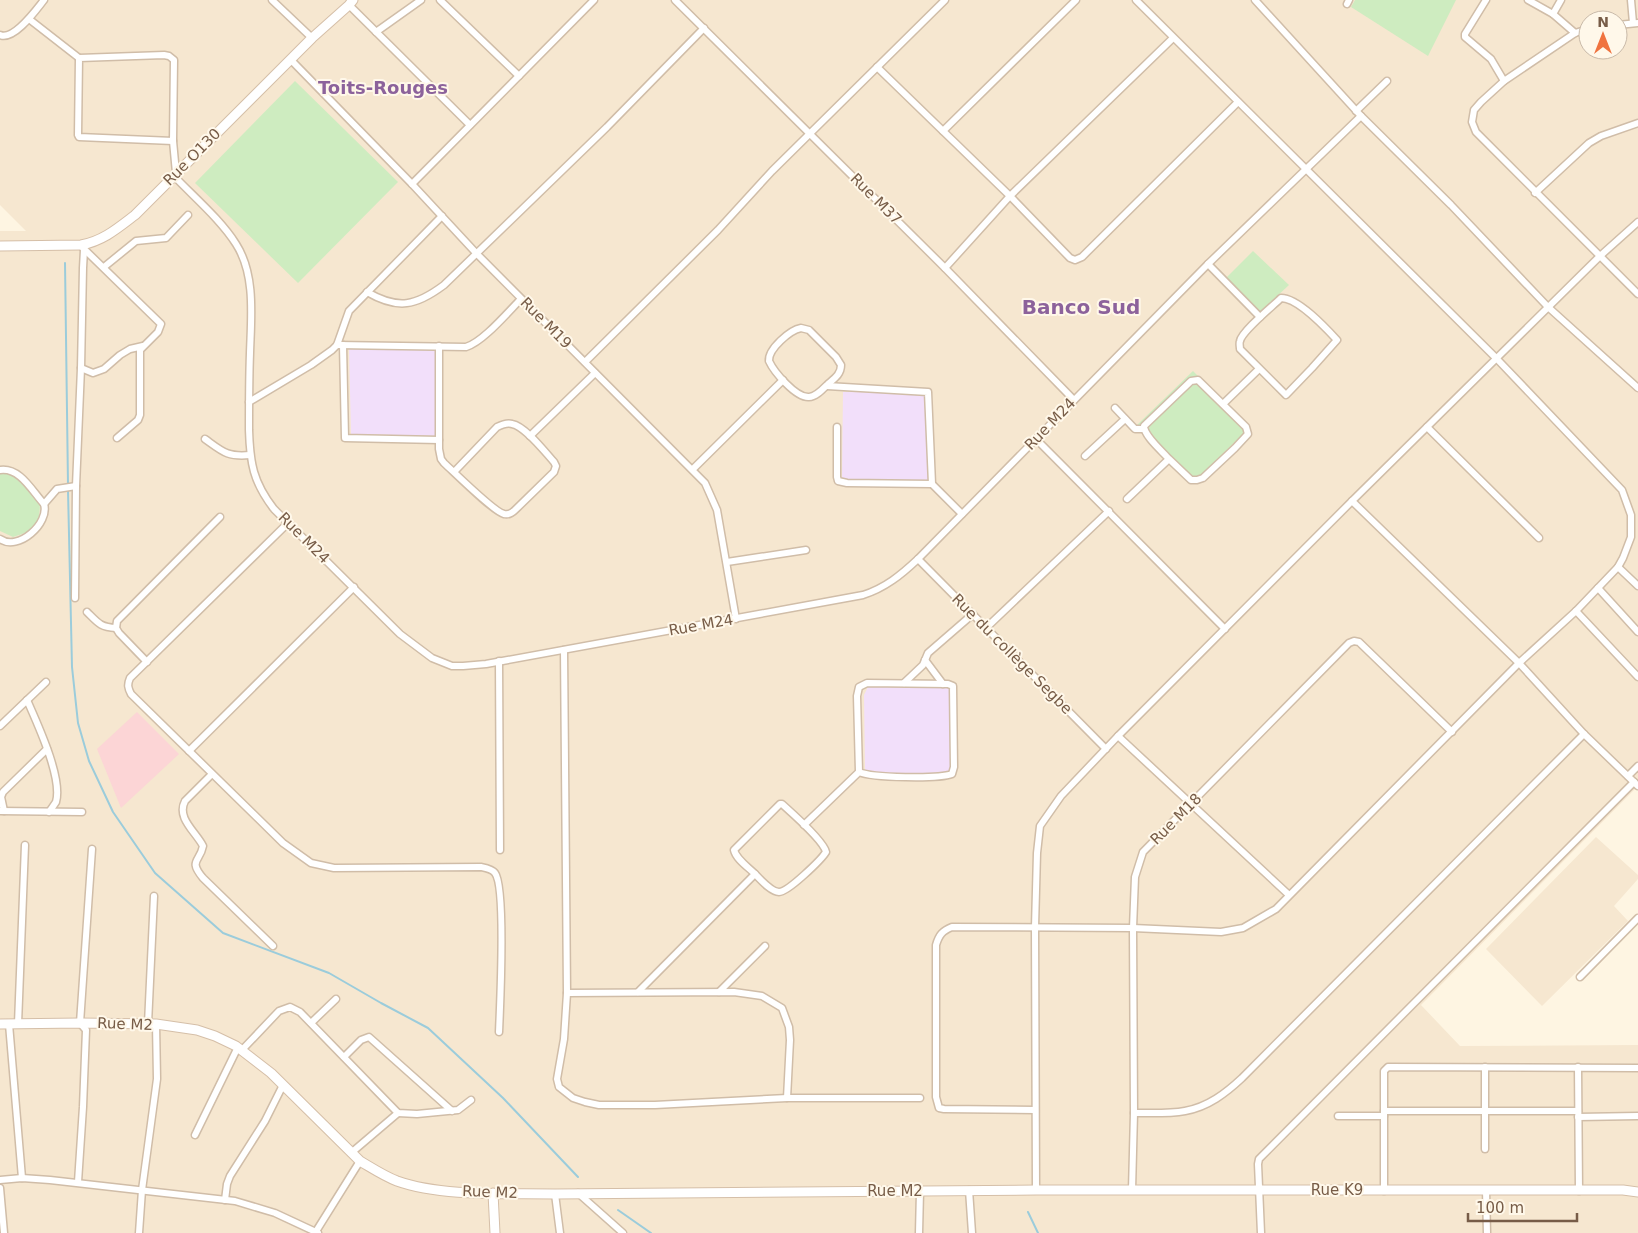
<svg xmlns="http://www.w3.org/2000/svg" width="1638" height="1233" font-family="'DejaVu Sans',sans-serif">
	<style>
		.residential { fill: #f6e7d0; fill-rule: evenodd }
		.education { fill: #f2dffa }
		.medical { fill: #fcd5d6 }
		.green { fill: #ceecc0 }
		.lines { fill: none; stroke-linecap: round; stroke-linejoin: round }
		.stream { stroke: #9bccdb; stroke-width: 2 }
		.street-casing { stroke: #d0bda8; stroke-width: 9 }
		.secondary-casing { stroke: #d5bfa8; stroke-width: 11 }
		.street { stroke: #fff; stroke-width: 6 }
		.secondary { stroke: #fff; stroke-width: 9 }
		.labels { text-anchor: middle; stroke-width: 4; stroke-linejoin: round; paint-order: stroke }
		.street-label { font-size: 15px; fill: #775c47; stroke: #fff8ea }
		.quarter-label { font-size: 18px; font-weight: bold; fill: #8c629b; stroke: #fff8ea }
		.district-label { font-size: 20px; font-weight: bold; fill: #8c629b; stroke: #fff8ea }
	</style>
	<rect width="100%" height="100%" fill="#fef5e2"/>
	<!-- residential -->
	<g class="residential">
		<path d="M0 0H1638V786L1421 1005 1460 1046 1638 1045V1233H0V231H26L0 205ZM1588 20H1618V50H1588Z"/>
		<path d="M1596 837 1638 875V879L1614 906 1628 921 1542 1006 1486 949Z"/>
	</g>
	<!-- education -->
	<g class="education">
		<path d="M349 348 437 349 439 436 351 434Z"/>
		<path d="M843 392 928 393 929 482 842 480Z"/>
		<path d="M868 687H952V770L948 774 874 775 867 772 865 769 864 695Z"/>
	</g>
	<!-- medical -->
	<path class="medical" d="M137 712 179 754 121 808 97 749Z"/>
	<!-- green -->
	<g class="green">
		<path d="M1355 0H1456L1428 56 1351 7Z"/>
		<path d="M295 81 398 182 298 283 195 183Z"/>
		<path d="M1253 251 1289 285 1259 313 1224 280Z"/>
		<path d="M1193 371 1249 428 1192 484 1136 426Z"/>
		<path d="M8 472 21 479 40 504C39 528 35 530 13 537L0 531V474Z"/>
	</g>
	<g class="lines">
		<!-- stream -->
		<g class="stream">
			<path d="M65 263 68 485"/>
			<path d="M68 490 72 667 78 723 89 761 113 812 155 873 223 933 329 973 381 1003 428 1028 503 1098 578 1177"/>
			<path d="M618 1210 651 1233"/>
			<path d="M1028 1212 1038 1233"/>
		</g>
		<defs>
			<g id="street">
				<path d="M272 0 312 38"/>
				<path d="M440 0 519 76"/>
				<path d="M675 0 945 268 1074 400"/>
				<path d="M1255 0 1361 116 1451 205 1548 307 1638 388"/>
				<path d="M1486 0 1465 34V37L1491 59 1504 81"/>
				<path d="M1528 0 1553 14 1575 33"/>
				<path d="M1631 0 1633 23"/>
				<path d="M1347 4 1349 0"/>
				<path d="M349 5 470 125"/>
				<path d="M1553 14 1561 0"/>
				<path d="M29 19 79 58"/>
				<path d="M1618 25 1638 23"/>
				<path d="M1588 29 1575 33 1504 81 1481 102 1474 110 1472 122 1476 132 1638 294"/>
				<path d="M376 32 421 0"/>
				<path d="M0 35C14 41 36 10 44 0"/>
				<path d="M164 55 169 56 174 60 173 141 79 137 78 135 79 58Z"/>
				<path d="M291 60 412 184 477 254 705 483 717 510 736 619"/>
				<path d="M877 67 1010 196 1070 258 1075 260 1082 257 1238 102"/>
				<path d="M1356 111 1387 81"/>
				<path d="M943 131 1076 0"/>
				<path d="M173 141 176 173"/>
				<path d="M174 176C194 197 221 220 236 244 256 275 251 318 250 353 249 379 249 405 249 430 250 463 253 482 274 509L400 634 432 658 452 666H463L486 664 863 595C885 588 901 575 918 559L1208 264 1361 116"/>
				<path d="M412 184 594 0"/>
				<path d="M1535 193 1589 143 1601 136 1638 123"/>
				<path d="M83 248 161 324 158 332 140 350V415L138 420 117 438"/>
				<path d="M1208 264 1260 317"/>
				<path d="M104 267 136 241 166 238 188 215"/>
				<path d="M945 268 1010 196 1173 38"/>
				<path d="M367 292C398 310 416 306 444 285L607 127 704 28"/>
				<path d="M1281 298C1298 298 1325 327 1337 340L1312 368 1286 395 1240 349C1240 347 1239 343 1240 341 1242 331 1273 306 1281 298Z"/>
				<path d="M801 328 809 330 836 357 841 365C841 374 835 378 828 384 823 389 816 397 809 397 796 398 774 372 769 361 768 349 790 330 801 328Z"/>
				<path d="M337 345 466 347C483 342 508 312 521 299"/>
				<path d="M343 345 345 438 439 440"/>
				<path d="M439 346V449L441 459 444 463C454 472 494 512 504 514 508 515 512 513 515 510L554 472 556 466 554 462C545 452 525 426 512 424 507 422 501 425 497 427L454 472"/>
				<path d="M585 362 718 230 772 171 945 0"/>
				<path d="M81 368 93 373 104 369 120 355 130 349 143 346"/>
				<path d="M827 386 928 392 932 484 962 514"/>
				<path d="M249 402 311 365 332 350 337 345 349 311 442 216"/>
				<path d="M1223 404 1259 369"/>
				<path d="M1115 408 1135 429H1144"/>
				<path d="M837 427V477L838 481 847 483 932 484"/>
				<path d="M1427 427 1539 538"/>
				<path d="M530 436 595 373"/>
				<path d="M205 439C223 452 227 457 250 455"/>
				<path d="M1036 439 1225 629"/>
				<path d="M1085 456 1125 419"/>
				<path d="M693 469 783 380"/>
				<path d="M0 470C20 467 32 491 44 504 50 523 18 552 0 539"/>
				<path d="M1127 499 1169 459 1191 480H1197L1203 478 1235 448 1248 434 1246 427 1198 380 1191 381 1144 426C1144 436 1162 451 1169 459"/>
				<path d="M1352 501 1519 663 1584 734 1638 786"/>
				<path d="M44 504 57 489 76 486"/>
				<path d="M288 523 130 678C127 685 128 688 131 694L283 843 311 863 334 868 481 867C486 868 492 869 495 873 506 887 500 1008 499 1032"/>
				<path d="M918 559 1106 749"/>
				<path d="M727 562 806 550"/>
				<path d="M1618 567 1638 586"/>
				<path d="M1598 588 1638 632"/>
				<path d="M75 598 76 486 81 368 83 268 84 250"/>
				<path d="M1576 611 1638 677"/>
				<path d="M87 612C98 623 100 627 116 628"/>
				<path d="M986 628 1109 511"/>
				<path d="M564 650 567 993 564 1039 557 1079 559 1087 573 1098 585 1102 599 1105H655L787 1098H920"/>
				<path d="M925 660 943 684"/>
				<path d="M499 661 500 850"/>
				<path d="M147 662 119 633 116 628 117 621 220 517"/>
				<path d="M904 683 923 665 928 653 973 614"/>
				<path d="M27 700C37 723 63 778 56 802 54 805 52 808 49 812"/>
				<path d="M0 726 46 682"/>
				<path d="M1118 736 1289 895"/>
				<path d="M189 751 354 587"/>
				<path d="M212 774 185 801C176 818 196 832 203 846 200 862 188 860 203 878L273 946"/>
				<path d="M1628 776 1638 766"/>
				<path d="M780 804H782C792 813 824 841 826 852 821 860 788 892 779 892 771 892 760 879 754 873 748 867 736 859 734 850Z"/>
				<path d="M0 811 82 812"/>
				<path d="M4 811 1 797 3 792 47 749"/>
				<path d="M804 825 859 772 857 696 859 687 867 683 948 684 953 686 954 767 952 774C939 779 872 778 859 772"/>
				<path d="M1580 977 1638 918"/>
				<path d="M638 992 755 874"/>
				<path d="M719 992 765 946"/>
				<path d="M567 993 734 992 762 996 782 1008 789 1027 790 1040 787 1098"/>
				<path d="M311 1023 336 999"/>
				<path d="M9 1024 22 1178"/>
				<path d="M18 1024 25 845"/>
				<path d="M148 1024 154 896"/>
				<path d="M242 1050 279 1011 290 1007 300 1012 398 1113 417 1114 458 1110 471 1100"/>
				<path d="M344 1057 361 1040 369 1037 452 1111"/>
				<path d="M1485 1067V1149"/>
				<path d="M1578 1067 1579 1191"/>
				<path d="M1035 1110 944 1109 939 1108 936 1097V945C939 935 942 931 952 927L1133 928 1221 932 1243 928 1276 909 1519 663 1576 611 1618 567 1623 558 1631 537V515L1622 490 1497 359 1136 0"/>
				<path d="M1384 1111H1578"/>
				<path d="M1134 1113C1151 1113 1169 1114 1185 1111 1208 1107 1226 1093 1242 1078L1584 734"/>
				<path d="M1338 1116H1384"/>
				<path d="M1578 1117 1638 1116"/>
				<path d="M195 1135 238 1047"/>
				<path d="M351 1153 398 1113"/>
				<path d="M0 1180 22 1178 50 1180 235 1201 275 1213 318 1233"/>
				<path d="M78 1182 83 1107 86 1030 80 1023 92 849"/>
				<path d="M0 1188 4 1233"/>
				<path d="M969 1190 972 1233"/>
				<path d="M1036 1190 1035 927 1037 853 1040 826 1061 796 1118 736 1352 501 1600 256 1638 222"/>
				<path d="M1132 1190 1134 1113 1133 928 1135 877 1143 852 1349 643 1354 641 1359 642 1452 732"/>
				<path d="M1486 1190 1487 1233"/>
				<path d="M1384 1191V1071L1388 1067 1638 1068"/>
				<path d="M578 1193 623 1233"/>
				<path d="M555 1194 560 1233"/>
				<path d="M225 1200 227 1184 230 1176 265 1121 283 1085"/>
				<path d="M139 1233 142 1190 157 1079 156 1024"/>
				<path d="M315 1233 360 1161"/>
				<path d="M919 1233 920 1191"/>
				<path d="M1261 1233 1258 1164 1259 1159 1634 782"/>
			</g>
			<g id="secondary">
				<path d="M0 246 81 245C103 241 118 228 135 215L312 38 349 5 353 0"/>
				<path d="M0 1024 80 1023 156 1024 197 1030 215 1036 236 1046 271 1073 360 1161C372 1168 384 1176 397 1181 442 1197 507 1193 555 1194L1036 1190H1623L1638 1192"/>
				<path d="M493 1193 495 1233"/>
			</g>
		</defs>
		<!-- street casing -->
		<use href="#street" class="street-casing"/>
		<!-- secondary casing -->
		<use href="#secondary" class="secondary-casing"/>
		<!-- street -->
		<use href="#street" class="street"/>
		<!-- secondary -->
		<use href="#secondary" class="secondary"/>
	</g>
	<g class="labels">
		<!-- street labels -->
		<g class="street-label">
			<text transform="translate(192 157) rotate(-45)" y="5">Rue O130</text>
			<text transform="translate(876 199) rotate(45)" y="5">Rue M37</text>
			<text transform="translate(546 323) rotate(45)" y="5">Rue M19</text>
			<text transform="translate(1050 424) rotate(-46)" y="5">Rue M24</text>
			<text transform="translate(304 538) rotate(45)" y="5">Rue M24</text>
			<text transform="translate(701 625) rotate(-10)" y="5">Rue M24</text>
			<text transform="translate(1012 654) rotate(45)" y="5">Rue du collège Segbe</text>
			<text transform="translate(1176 819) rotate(-45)" y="5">Rue M18</text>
			<text transform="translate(125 1024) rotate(2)" y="5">Rue M2</text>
			<text x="1337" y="1195">Rue K9</text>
			<text x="895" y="1196">Rue M2</text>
			<text transform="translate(490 1192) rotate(2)" y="5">Rue M2</text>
		</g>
		<!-- quarter labels -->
		<g class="quarter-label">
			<text x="383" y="94">Toits-Rouges</text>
		</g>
		<!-- district labels -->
		<g class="district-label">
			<text x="1081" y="314">Banco Sud</text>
		</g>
	</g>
	<!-- north arrow -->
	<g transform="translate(1603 35)"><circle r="24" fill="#fff8ea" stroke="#c9baa9"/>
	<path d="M0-4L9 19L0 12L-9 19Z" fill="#f0733f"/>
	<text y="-8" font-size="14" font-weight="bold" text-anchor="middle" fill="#775c47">N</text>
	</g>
	<!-- scale -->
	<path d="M1468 1213v8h109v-8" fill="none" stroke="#775c47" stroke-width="2.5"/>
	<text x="1476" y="1213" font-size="15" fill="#775c47" stroke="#fff8ea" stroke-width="4" paint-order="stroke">100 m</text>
</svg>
